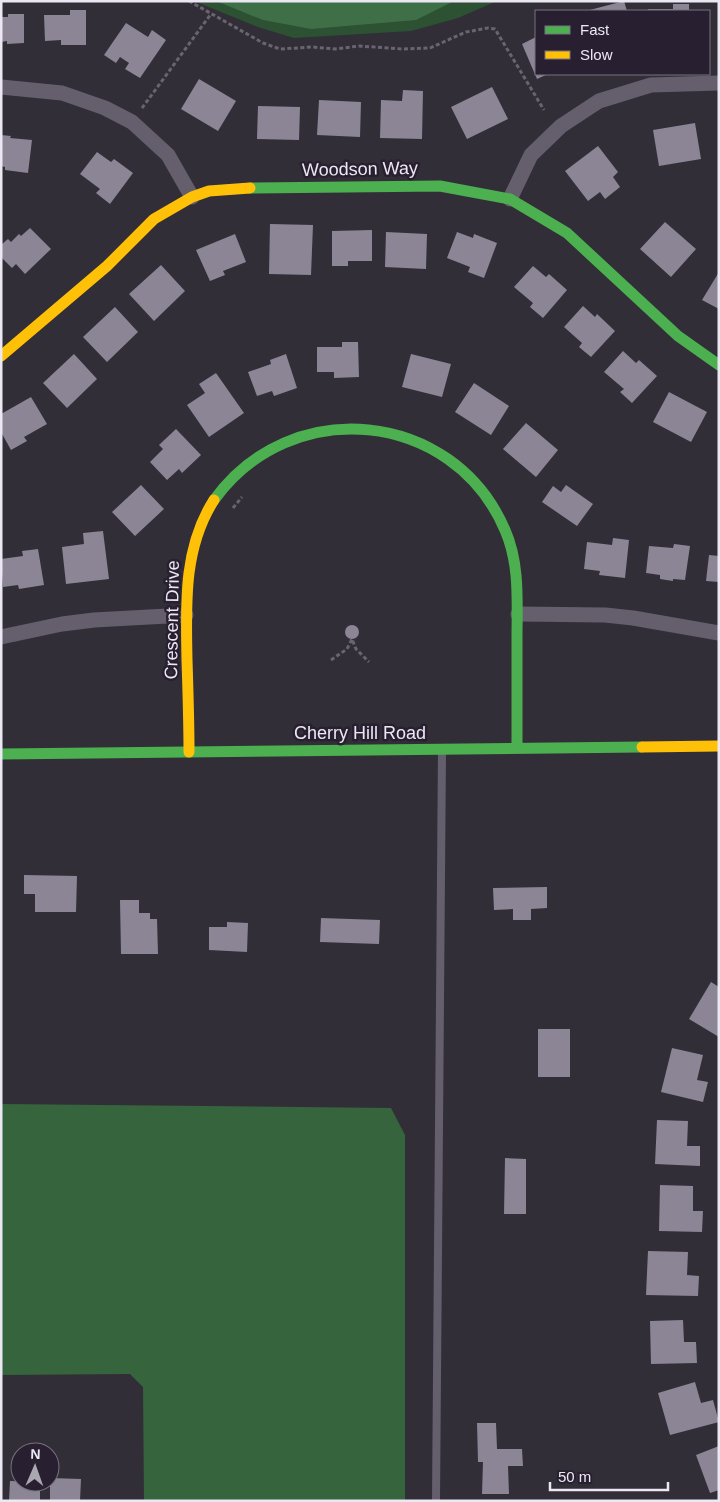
<svg xmlns="http://www.w3.org/2000/svg" width="720" height="1502" viewBox="0 0 720 1502" font-family="Helvetica,sans-serif">
<style>
.green{fill:#2d5133}
.forest{fill:#36643d}
.water{fill:#3f6f46}
.building{fill:#8c8596}
.lines{fill:none;stroke-linecap:round;stroke-linejoin:round}
.path{stroke:#69646e;stroke-width:3;stroke-dasharray:4 2.5;stroke-linecap:butt}
.lane{stroke:#655f6d;stroke-width:8}
.street{stroke:#655f6d;stroke-width:15}
.fast{stroke:#4caf50;stroke-width:11}
.slow{stroke:#ffc107;stroke-width:11}
.labels{text-anchor:middle;stroke-width:5;stroke-linejoin:round;paint-order:stroke}
.street-label{font-size:18px;fill:#ece8f3;stroke:#282031}
</style>
<rect width="100%" height="100%" fill="#322e37"/>
<path class="green" d="M194,1h303l-39,17 -47,13 -117,7 -36,-11z"/>
<path class="forest" d="M1,1104l390,4 14,27v366h-261l-1,-114 -13,-13 -129,1z"/>
<path class="water" d="M216,1h238l-38,19 -105,9 -48,-9z"/>
<path class="building" d="M624,1l3,10h-41z
M673,4h16v7h-41v-2h25z
M70,10h16v35h-25v-5l-16,1 -1,-26h26z
M8,14h16v29l-17,1v-3l-6,1v-25h7z
M126,23l22,14 4,-7 14,10 -26,38 -15,-9 4,-6 -9,-6 -4,6 -12,-8z
M536,37v37h12l-11,5 -15,-35z
M199,79l37,22 -18,30 -37,-22z
M492,87l16,32 -41,20 -16,-32z
M403,90l20,1 -1,48 -42,-1 1,-38 21,1z
M319,100l42,2 -1,35 -43,-2z
M258,106l42,1 -1,33 -42,-1z
M695,123l6,36 -42,7 -6,-36z
M1,135l10,1 -1,2 22,2 -4,33 -23,-3v-3l-4,-1z
M598,146l20,26 -5,5 7,10 -15,12 -5,-7 -12,9 -23,-30z
M97,152l14,10 3,-3 19,14 -23,31 -14,-11 4,-4 -20,-15z
M665,222l31,27 -25,28 -31,-28z
M270,224l43,1 -2,50 -42,-1z
M30,228l21,21 -26,25 -9,-10 -4,4 -11,-11v-12l7,-6 3,3 8,-8 2,2z
M372,230v31h-24v5h-16v-35z
M386,232l41,2 -1,35 -41,-2z
M457,232l16,6 1,-4 23,9 -13,35 -16,-6 2,-5 -23,-9z
M235,234l11,28 -23,9 2,4 -15,6 -14,-31z
M161,265l24,26 -31,30 -25,-27z
M533,266l13,11 3,-3 18,16 -24,28 -13,-11 3,-4 -19,-16z
M719,272v37l-17,-9z
M583,306l12,11 2,-3 18,17 -24,26 -12,-10 3,-4 -18,-16z
M115,307l23,25 -31,30 -24,-25z
M342,342h16l1,35 -25,1v-6h-17v-25h25z
M623,351l13,12 3,-3 18,16 -25,27 -12,-11 4,-3 -20,-17z
M74,354l23,25 -30,29 -24,-25z
M286,354l11,34 -23,8 -2,-5 -15,5 -9,-24 23,-8 -1,-4z
M411,354l40,10 -9,33 -40,-10z
M216,373l28,40 -35,24 -22,-32 18,-12 -6,-9z
M474,383l35,23 -18,29 -36,-23z
M669,392l38,20 -16,30 -38,-20z
M31,397l16,27 -23,13 3,4 -16,9 -10,-18v-18z
M526,423l32,27 -22,27 -33,-28z
M176,429l25,26 -19,18 -3,-4 -12,11 -17,-18 13,-13 -4,-4z
M141,485l23,24 -29,27 -23,-24z
M566,485l27,19 -16,22 -35,-24 11,-16 8,6z
M103,531l6,48 -43,5 -4,-37 22,-3 -1,-11z
M613,538l16,2 -4,38 -26,-3 1,-4 -16,-2 3,-27 25,3z
M674,544l16,2 -5,34 -12,-1v2l-13,-2v-4l-14,-2 3,-27 24,2z
M38,549l6,36 -25,4 -1,-4 -15,2 -2,-28 22,-3 -1,-5z
M709,555l10,1v26l-13,-1z
M345 632a7 7 0 1 1 14 0a7 7 0 1 1-14 0Z
M24,875l53,1 -1,36h-41v-18h-11z
M547,887v21l-16,1v11h-18v-11l-19,1 -1,-22z
M120,900h19v13h11v6h7l1,35h-37z
M321,918l59,2 -1,24 -59,-2z
M227,922l21,1 -1,29 -38,-2v-23h18z
M711,982l8,5v50l-30,-18z
M538,1029h32v48h-32z
M672,1048l31,7 -6,25 11,2 -5,20 -42,-10z
M657,1120l31,1 -1,25h13v20l-45,-2z
M505,1158l21,1v55h-22z
M660,1185l33,1v25h10l-1,21 -43,-1z
M648,1251l40,1 -1,23 12,1 -1,20 -52,-1z
M683,1320l1,22h12l1,21 -46,1 -1,-43z
M695,1382l6,21 12,-3 6,22 -49,13 -12,-42z
M477,1423h19l1,26h25l1,17h-15l1,28h-27l1,-32h-5z
M719,1446v44l-9,3 -14,-38z
M50,1478l31,1 -1,22h-30z
M10,1481l30,1v19h-31z"/>
<g class="lines">
<path class="path" d="M189,1l74,42 17,6 32,-2 23,2 24,-3 44,3 27,-1 36,-16 22,-4 7,1 49,81
M142,108l69,-94
M233,508l9,-11
M331,660l16,-11 5,-10 4,10 13,13"/>
<path class="lane" d="M436,1501l6,-751"/>
<path class="street" d="M1,87l61,6 43,15 27,14 36,33 24,42
M510,199l21,-44 30,-29 38,-25 52,-16 68,-2
M518,614l87,1 28,3 86,15
M1,637l61,-13 32,-4 92,-5"/>
<path class="fast" d="M250,188l190,-2 70,13 57,34 111,103 41,29
M214,500c76,-106 239,-91 291,30 15,34 12,72 12,108 0,37 0,73 0,110
M1,754l641,-7"/>
<path class="slow" d="M1,356l106,-90 47,-47 38,-22 17,-6 41,-3
M642,747l77,-1
M189,752c0,-31 -1,-61 -2,-92 -1,-55 -4,-112 27,-160"/>
</g>
<g class="labels">
<g class="street-label">
<text transform="translate(360 169) rotate(-1)" y="6">Woodson Way</text>
<text transform="translate(172 620) rotate(-89)" y="6">Crescent Drive</text>
<text x="360" y="739">Cherry Hill Road</text>
</g>
</g>
<rect width="720" height="1502" fill="none" stroke="#ece8f3" stroke-width="5"/>
<rect x="535" y="10" width="175" height="65" fill="#282031" stroke="#76707f"/>
<rect x="545" y="26" width="25" height="8" fill="#4caf50" stroke="#76707f"/>
<text x="580" y="35" font-size="15" fill="#ece8f3">Fast</text>
<rect x="545" y="51" width="25" height="8" fill="#ffc107" stroke="#76707f"/>
<text x="580" y="60" font-size="15" fill="#ece8f3">Slow</text>
<g transform="translate(35 1467) rotate(2)"><circle r="24" fill="#282031" stroke="#76707f"/>
<path d="M0-4L9 19L0 12L-9 19Z" fill="#aba7b1"/>
<text y="-8" font-size="14" font-weight="bold" text-anchor="middle" fill="#ece8f3">N</text>
</g>
<path d="M550 1482v8h118v-8" fill="none" stroke="#ece8f3" stroke-width="2.5"/>
<text x="558" y="1482" font-size="15" fill="#ece8f3" stroke="#282031" stroke-width="4" paint-order="stroke">50 m</text>
</svg>
